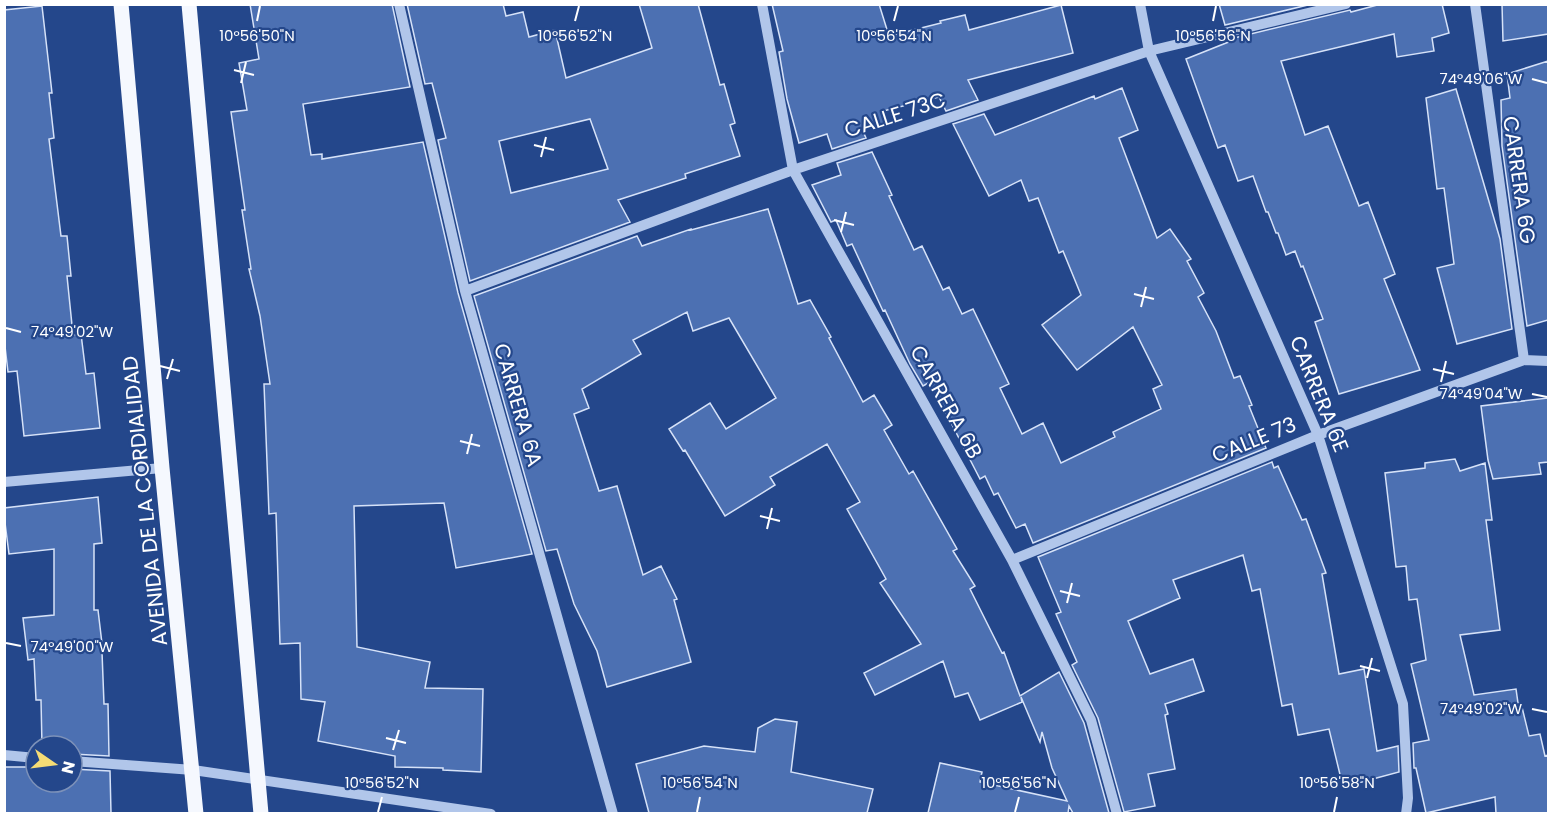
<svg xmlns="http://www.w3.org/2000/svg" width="1553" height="818" viewBox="0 0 1553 818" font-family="Poppins,sans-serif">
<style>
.building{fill:#4c70b2;stroke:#d6e2f8;stroke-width:1.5;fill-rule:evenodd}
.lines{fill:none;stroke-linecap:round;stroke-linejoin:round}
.minor{stroke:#b1c6ea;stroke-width:10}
.major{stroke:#f5f8fe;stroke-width:15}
.ticks{fill:none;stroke:#fff;stroke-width:2}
.labels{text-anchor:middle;stroke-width:4.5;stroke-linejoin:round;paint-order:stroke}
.street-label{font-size:21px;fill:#fff;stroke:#24478b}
.ticks-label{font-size:15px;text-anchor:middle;fill:#fff;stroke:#24478b;stroke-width:4.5;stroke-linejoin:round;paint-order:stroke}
</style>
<rect width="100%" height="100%" fill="#24478b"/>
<path class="building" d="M250,4h142l18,83 -107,17 8,51 11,-1v5l101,-17 35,151 74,261 -76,14 -12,-65 -90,3 3,141 73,15 -5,26 58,1 -2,83 -38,-2v-2l-48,-1v-11l-77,-15 7,-39 -24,-3 -1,-56 -20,1 -4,-131 -7,1 -5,-130h6l-10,-68 -11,-47h2l-9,-59h3l-14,-98 16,-2 -8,-47 20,-4z
M407,4h96l3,12 17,-4 6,25 26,-7 11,48 86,-30 -13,-44h59l22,81 4,-1 11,39 -5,2 10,31 -55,18 1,4 -68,22 12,22 -160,59 -32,-141 8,-2 -14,-55 -7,1zM590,119l18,50 -97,24 -12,-52z
M772,4h107l10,32 52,-13 -1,-2 25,-6 4,15 92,-25 12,48 -105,27 10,20 -32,11 -7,-14 -56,14 3,12 -24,6 4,9 -34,11 -5,-15 -28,9 -12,-44 -8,-47 4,-1z
M1219,4h93l-87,21z
M1381,4h61l7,29 -17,5 2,13 -37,6 -3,-23 -113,27 24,74 23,-9 31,80 9,-4 27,72 -11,5 36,91 -81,24 -24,-72 8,-3 -20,-53 -2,1 -6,-16 -9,4 -8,-22h-2l-8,-21h-2l-13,-36 -15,5 -13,-36 -7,3 -32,-89 45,-18 -1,-2 120,-29 1,2z
M1502,4h46v30l-45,7z
M42,6l10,87h-3l5,45 -5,1 12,97h6l4,40h-4l6,59 8,-1 5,40 8,-1 6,55 -76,8 -7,-65 -9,1 -4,-34v-328z
M1548,61v259l-21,6 -25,-180 -1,-46 9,-2 -3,-24z
M1122,88l16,42 -19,8 38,100 13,-9 21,30 -4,2 17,32 -6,4 18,34 18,47 6,-2 12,29 -3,1 17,42 -233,95 -8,-19 -9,4 -18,-35 -4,2 -9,-19 -5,3 -50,-97 -7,4 -13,-22 -25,-54 -2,1 -31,-67 -5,2 -11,-26 -5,2 -19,-37 29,-10 -4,-12 35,-11 20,43 -3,1 25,54 8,-4 21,44 6,-3 13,27 11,-5 36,75 -9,4 22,46 21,-11 18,40 54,-26 -2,-5 48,-23 -8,-20 9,-4 -29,-58 -56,43 -35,-45 39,-30 -18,-44 -4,2 -21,-55 -9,3 -8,-21 -32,16 -36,-72 31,-10 11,21 99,-39 1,3z
M1456,89l44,150 12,90 -55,15 -20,-76 17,-4 -10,-76 -7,1 -11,-91z
M768,209l30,95 12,-4 21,37 -2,1 34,64 11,-7 18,30 -8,5 25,44 4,-3 44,78 -4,2 22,35 -5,3 32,64 2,-1 16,44 39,-24 25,51 25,90h-36l-4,-7 -1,7h-140l12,-50 42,9 -2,10 87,19 -15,-33 -10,-36 -2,10 -19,-45 1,5 -42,18 -12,-27 -13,4 -12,-36 -68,34 -11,-22 57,-29 -41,-61 6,-4 -39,-70 13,-7 -33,-58 -57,33 5,8 -50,31 -40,-66 -2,1 -14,-22 41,-26 16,26 50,-31 -47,-80 -36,13 -6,-19 -54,28 8,14 -59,35 7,19 -15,6 25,77 18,-5 26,89 18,-9 16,33 -3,1 17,62 -84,25 -10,-36 -23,-47 -17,-55 -11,2 -72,-255 163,-60 5,10 49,-17v1z
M1548,398v64l-9,1 2,11 -48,5 -5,-19 -7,-54z
M1455,459l5,12 25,-8 7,57h-6l14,110 -40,5 14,60 42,-6 2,14h3l8,33 11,-2 5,22 3,-1v58h-52l-1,-16 -69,16 -10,-45h-2l-1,-25 16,-3 -18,-76 15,-4 -9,-61 -8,1 -3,-34 -10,1 -11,-94 40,-5v-5z
M1272,462l2,6 4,-2 24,54 4,-1 20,54 -4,1 17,100 25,-5 13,82 21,-5 1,26 -56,15 -14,-58 -31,6 -6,-31 -10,2 -22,-117 -8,2 -9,-36 -70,25 7,18 -52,23 22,53 43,-15 11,32 -39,13 3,10 -3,1 10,54 -27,5 7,32 -31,6 -26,-94 -26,-53 5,-3 -21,-48 5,-2 -23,-55z
M98,497l4,46 -8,1v66h4l5,42h-1l2,52h4l1,52 -37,-2v-8h-30l-1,-46h-5l-2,-41 -6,1 -5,-42 31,-3v-66l-45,5 -5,-39v-7z
M775,719l22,3 -6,50 82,17 -6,24h-218l-13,-49 68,-18 51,6 3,-24z
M4,767h32v15h36v-13l38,2 1,42h-107z"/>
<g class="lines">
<path class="minor" d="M399,4l66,287 148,523
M762,4l31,166 219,390 79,160 26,94
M1140,4l9,47 169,384 85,269 5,94 -2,16
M1475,4l49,356
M465,291l328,-121 356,-119 197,-47
M4,482l158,-14
M1012,560l306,-125 206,-75 24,1
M4,755l32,3
M72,761l121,9 298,44"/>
<path class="major" d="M121,4l41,464 34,346
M189,4l72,810"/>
</g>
<path class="ticks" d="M257,21l3,-15M575,21l4,-15M894,21l4,-15M1213,21l3,-15M234,70l20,5M1532,79l15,4M241,83l5,-21M534,145l20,5M541,157l5,-20M834,220l20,5M841,232l5,-20M1134,294l20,5M1141,307l5,-20M6,328l15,4M160,366l20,5M1433,369l21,5M167,379l6,-20M1441,382l5,-21M1532,394l15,3M460,441l20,5M467,454l5,-20M760,516l20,5M767,529l5,-21M1060,591l20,5M1067,603l5,-20M6,643l15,3M1360,666l20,5M1367,678l5,-20M1532,709l15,3M386,738l20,5M393,750l6,-20M378,812l4,-15M697,812l3,-15M1015,812l4,-15M1334,812l3,-15"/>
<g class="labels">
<g class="street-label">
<text transform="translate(895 115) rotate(-18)" y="7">CALLE 73C</text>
<text transform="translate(1519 180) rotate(82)" y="7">CARRERA 6G</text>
<text transform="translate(1319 394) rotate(68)" y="7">CARRERA 6E</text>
<text transform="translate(946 402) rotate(61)" y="7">CARRERA 6B</text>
<text transform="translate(518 405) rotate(74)" y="7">CARRERA 6A</text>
<text transform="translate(1254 440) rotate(-22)" y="7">CALLE 73</text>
<text transform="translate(145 501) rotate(-96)" y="7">AVENIDA DE LA CORDIALIDAD</text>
</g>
</g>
<g class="ticks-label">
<text x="257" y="41">10°56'50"N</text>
<text x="575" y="41">10°56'52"N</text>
<text x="894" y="41">10°56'54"N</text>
<text x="1213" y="41">10°56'56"N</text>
<text x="1481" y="84">74°49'06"W</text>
<text x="72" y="337">74°49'02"W</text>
<text x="1481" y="399">74°49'04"W</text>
<text x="72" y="652">74°49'00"W</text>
<text x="1481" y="714">74°49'02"W</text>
<text x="382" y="788">10°56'52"N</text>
<text x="700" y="788">10°56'54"N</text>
<text x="1019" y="788">10°56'56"N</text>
<text x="1337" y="788">10°56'58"N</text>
</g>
<rect width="1553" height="818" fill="none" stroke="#ffffff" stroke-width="12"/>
<g transform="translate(54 764) rotate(104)"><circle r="28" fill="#24478b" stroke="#7c91b9" stroke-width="1.5"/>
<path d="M0-4.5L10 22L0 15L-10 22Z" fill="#f5dc75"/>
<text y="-9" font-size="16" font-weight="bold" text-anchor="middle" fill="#ffffff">N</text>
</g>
</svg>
